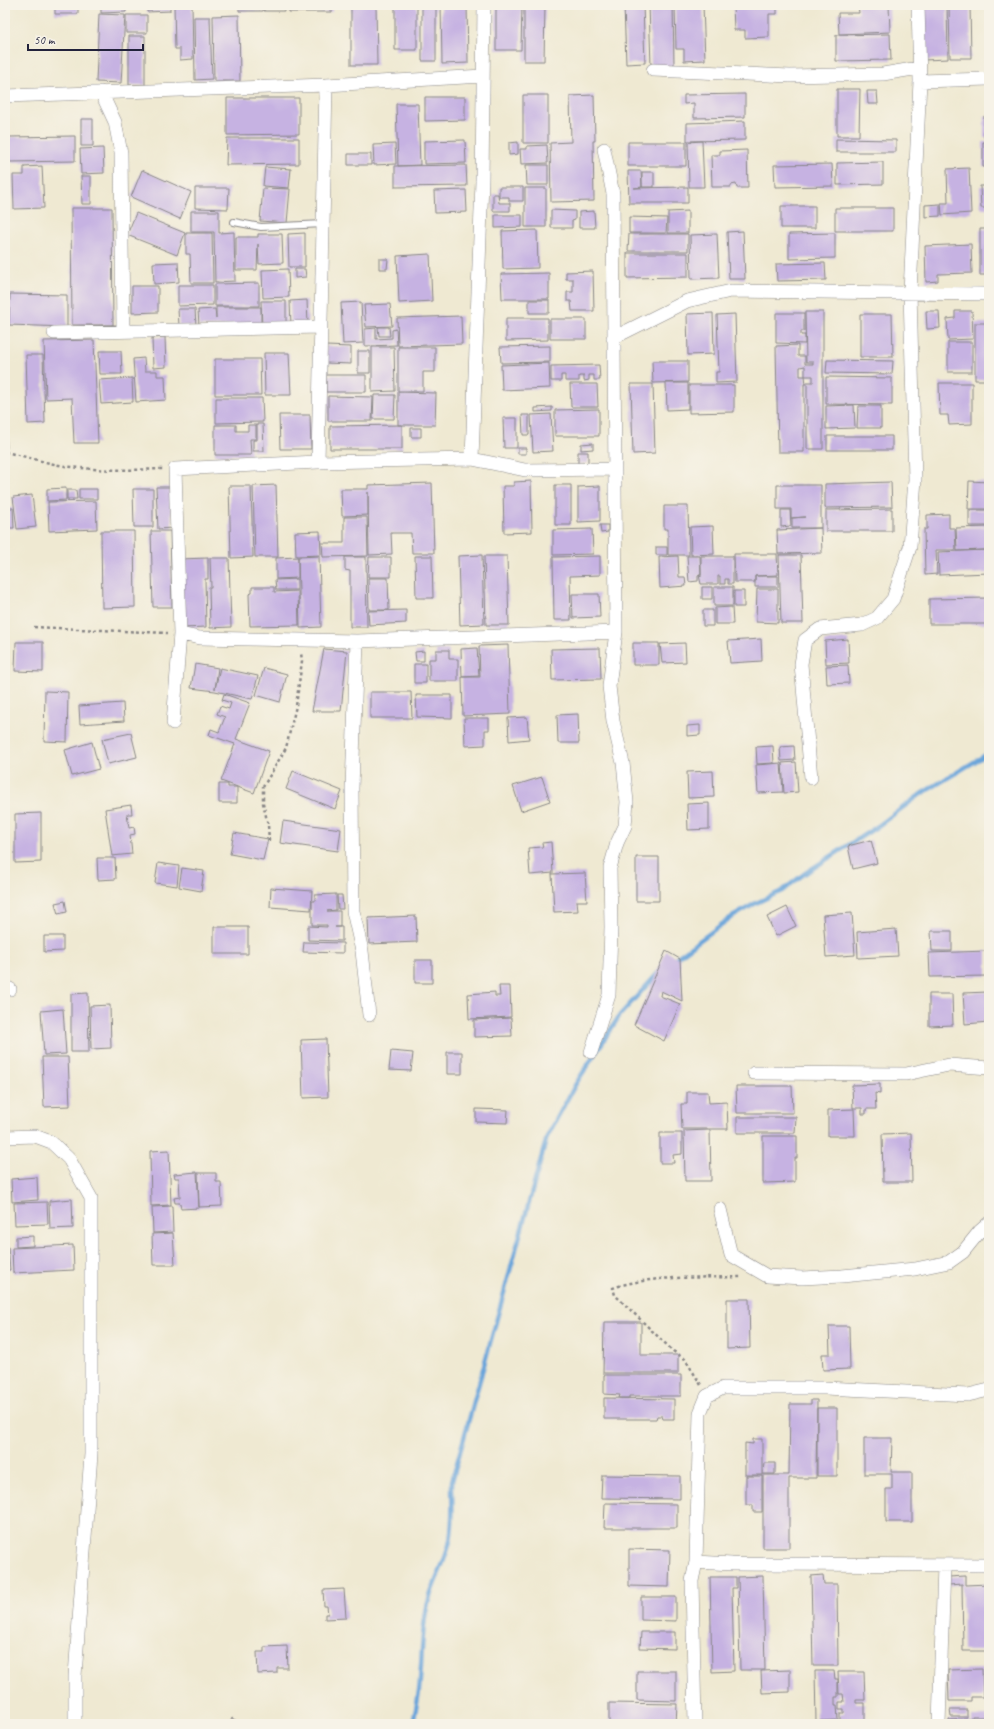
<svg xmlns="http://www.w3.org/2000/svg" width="994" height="1729" viewBox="0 0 994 1729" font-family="Caveat,sans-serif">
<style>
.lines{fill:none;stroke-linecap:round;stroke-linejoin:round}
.stream{stroke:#6aa5da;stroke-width:4.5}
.building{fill:#c6b2e2}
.service-casing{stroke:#888686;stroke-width:8}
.minor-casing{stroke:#888686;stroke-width:14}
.path{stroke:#888686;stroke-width:2.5;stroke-dasharray:3 3;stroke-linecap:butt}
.service{stroke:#fff;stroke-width:6}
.minor{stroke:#fff;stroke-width:13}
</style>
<rect width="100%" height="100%" fill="#f7f3e8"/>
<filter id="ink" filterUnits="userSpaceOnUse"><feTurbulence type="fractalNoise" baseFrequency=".025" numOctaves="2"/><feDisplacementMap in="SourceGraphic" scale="8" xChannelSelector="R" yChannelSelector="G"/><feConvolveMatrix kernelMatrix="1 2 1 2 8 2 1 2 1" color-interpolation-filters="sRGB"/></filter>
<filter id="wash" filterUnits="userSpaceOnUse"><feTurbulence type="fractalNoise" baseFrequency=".012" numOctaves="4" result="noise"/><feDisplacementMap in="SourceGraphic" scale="16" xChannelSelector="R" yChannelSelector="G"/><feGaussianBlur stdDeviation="0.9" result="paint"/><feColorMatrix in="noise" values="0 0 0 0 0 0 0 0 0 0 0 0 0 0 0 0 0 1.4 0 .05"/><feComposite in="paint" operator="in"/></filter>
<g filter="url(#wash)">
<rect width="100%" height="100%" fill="#efe9d2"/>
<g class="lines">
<path class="stream" d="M673,960l56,-41 27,-16 26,-12 22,-17 74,-48 43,-32 68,-41
M412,1724c12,-37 7,-75 14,-112 4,-24 17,-44 23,-67 5,-20 3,-43 3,-64l95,-344 28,-52 45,-70 40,-44"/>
</g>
<g id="blocks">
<path class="building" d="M55,5h23v9h-23z
M101,5h25v7l-25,1z
M147,5h23v6l-23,1z
M174,5h18l1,54 -13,1v-11h-5z
M239,5h24v6h-24z
M264,5h20v6h-20z
M289,5h43v7h-43z
M351,5h25l1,60h-26z
M395,5h22v45h-22z
M422,5h14v56h-14z
M441,5h26l1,58 -26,1z
M496,5h26l-1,45h-25z
M524,5h21l-1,56h-20z
M624,5h19l2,58 -19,1z
M649,5h24l1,61h-23z
M675,5h28l2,55 -21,1v-12h-8z
M733,5h44v9h-8v23l-24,1v-8h-11z
M858,5h31l1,27 -51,2 -1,-21h21z
M923,5h24l1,54 -24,1z
M949,5h21l1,53h-21z
M99,14l26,1 -4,68 -25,-1z
M126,15h21v18h-21z
M239,15l1,66h-26l-1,-65z
M194,17h16l2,62 -17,1z
M890,34l1,26 -55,1v-26z
M129,36h16v49h-16z
M837,89h23l-1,47h-22z
M867,91h10l1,13h-10z
M745,94v23l-51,1v-15l-10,1v-9z
M523,95h25v48h-25z
M594,95l1,46h-2l1,60 -43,1 -1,-59 21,-1 -1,-46z
M425,97h40v23l-40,1z
M227,98h72v36l-72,1z
M396,104h22l2,61 -22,1z
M984,116h5v22h-5z
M81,119h12v27h-12z
M745,121v19l-58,1v-18z
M75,136v25l-66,1v-25z
M227,138h72v26l-73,1z
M836,139l60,1v12h-60z
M465,140l1,23 -42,1v-23z
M702,141l2,46h-15l-1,-45z
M518,142v12l-9,1v-12z
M628,142h58v24h-58z
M983,142h6v25h-6z
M395,144l1,20 -22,1 -1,-20z
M547,145l1,18 -27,1 -1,-15h7v-3z
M103,148l1,25 -23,1 -1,-25z
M747,150l1,38h-11l-1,-4 -5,1v2h-19l-1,-32h9v-4z
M348,154h23v11h-23z
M883,162v22l-46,1v-22z
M832,164l1,22 -58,1 -1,-22z
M466,165l1,21 -72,1v-21z
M526,165h22v20h-21z
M42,166l2,42 -30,1 -1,-34h11v-8z
M265,167l26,2 -2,19 -26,-2z
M969,168l2,45 -29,2 -1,-12h7l-1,-34z
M142,170l49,22 -11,27 -49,-22z
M628,171h13l1,16 -8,1 54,-1v16h-59z
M642,172h12v15h-12z
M81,176h10v28h-9z
M980,186h9v22h-8z
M499,187h24v14h-14v-4h-10z
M195,188h34l-1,21 -33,-1z
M263,188l27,1 -3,34 -27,-2z
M525,188h21v39h-21z
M466,190l1,22 -32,1 -1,-22z
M493,194h5l1,9h11v8h-17z
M940,204v12l-15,1v-12z
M781,206h34v22h-34z
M71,208h41l1,117h-41z
M835,208h58v23h-58z
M551,210l24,1v9l-3,1v7h-21z
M191,211h28v22l15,-1 1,49 -20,1 -1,-50h-23z
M594,211l1,17h-16v-16z
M688,211v22h-20v-21z
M136,213l49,20 -8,22 -50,-20z
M495,215h27v12l-27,1z
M629,217l38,1 -1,15h-37z
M980,229h9v46h-9z
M537,230l1,38 -35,1 -1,-38z
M743,231l2,48h-16l-2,-47z
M186,233h26l1,50h-22l-1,-29h-4z
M305,233v34h-16l-1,-33z
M835,233v25l-46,1v-25z
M258,234h24l1,29 -24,1 -1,-20 -1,26h-21v-33h22z
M629,234h59v17h-60z
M717,234l2,44 -28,1 -1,-44z
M971,244l1,29 -34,1v7l-12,1 -1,-36z
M627,253h61v24l-61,1z
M430,254l2,47 -33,2 -2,-47z
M379,259h9l-1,10h-8z
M178,262l1,20 -25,2 -1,-21z
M825,263l1,17 -49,1 -1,-17z
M288,269l1,28 -26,1 -1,-28z
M295,269h10l1,8 -11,1z
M593,271l1,40h-22l-1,-10h-4v-9h6v-13h-7v-7z
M549,273v26h-47l-1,-25z
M259,283v23h-44v-22z
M178,285h35v20l-35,1z
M132,286h26v26l-26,1z
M10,294l57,1v32l-58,-2z
M307,300l1,25 -17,1 -1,-25z
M529,300h20v13h-20z
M261,301h25v25l-24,1z
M361,302l2,41 -20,1 -2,-41z
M390,304l2,22 -26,1 -2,-22z
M216,307h45v19h-62l-1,-16 17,-1 1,9z
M178,309h17l1,17h-17z
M926,311h13l1,17 -13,1z
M955,311h17l1,28 -25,1 -1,-21 8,-1z
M805,312h18v137h-16v-67h6v-6h-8v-10l-5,1v9h5l1,8h-2v68h-26l-2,-106 22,-1v11h7v8h8v-2h-7z
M713,313l1,41 -26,1 -1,-41z
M776,313h28v18h-3v4h4v9l-29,-1z
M735,314l2,68 -21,1v-11h3l-2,-57z
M860,314h32l1,43h-33z
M461,316l1,28 -64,2 -1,-28z
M506,318h42v22l-42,1z
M550,319h36v20h-36z
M975,323h14v57h-14z
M378,327h11l1,9h-11z
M376,328v11l16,-1v-8l4,-1 1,16 -32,1v-17z
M165,337l1,30 -13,1 -1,-30z
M94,340l4,103h-24l-2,-45 -26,1 -2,-58z
M948,342h24v30h-24z
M326,346l25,1v17l-25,-1z
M550,346v16l-49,1 -1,-16z
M372,347h22l1,44 -23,1z
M398,347h37v25h-12v19h-25z
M99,351h22l1,23h-22z
M358,351h12v22h-12z
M264,353h25l2,42h-26z
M26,355h17l2,68 -17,1z
M144,358l1,13h12v5h8l1,24 -30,2 -3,-43z
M215,359h45l1,36h-46z
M827,360l66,1 -1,13 -66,-1z
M652,361h36v21l-35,1z
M549,363l1,25 -48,2 -1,-25z
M599,365l1,15h-6v-5h-5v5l-5,1v-5h-5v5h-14v-6h-4v6h-10v-15z
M326,375h40v17h-40z
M826,377l66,1v27l-66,-1z
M132,378l1,24 -32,2 -2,-24z
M666,383h22v26l-21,1z
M939,383h33v41l-23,1 -1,-10h-8z
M570,384h27l1,23h-27z
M631,384h22l2,69 -22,1z
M689,385h45v27l-45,1z
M398,392l38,1 -1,32h-37z
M374,395h21l-1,24h-21z
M328,396l45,1 -1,24h-44z
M216,398h46l1,24 -47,1z
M854,405l1,23 -29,1v-23z
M858,406h23v22h-24z
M552,407v4l-17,1v-4z
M599,409v27h-44v-26z
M551,414l2,37 -20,1 -2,-37z
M279,415h31l1,34h-31z
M522,415h7v20h-6z
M503,418h14v30h-13z
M257,424h6l1,27h-11v-11h4z
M215,425h21v6h12v-6h8v14h-6l1,16h-36z
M402,425v24h-72v-23z
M411,428h10v9h-10z
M5,429h1l1,19h-2z
M827,436h65v14h-65z
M593,443v6l-12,1v-6z
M518,448h8v6h-8z
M578,452h10v11l-10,1z
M531,481l1,51 -28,1 -1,-47h11v-4z
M969,481l20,1v27h-21z
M891,482l1,25 -67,1v-24z
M432,483l2,70h-22l-1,-20h-20l1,21 -23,1 -1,-63v23l-26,1 -1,-27h27v-4z
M276,485l2,72h-23l-2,-71z
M555,485h16v40h-16z
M777,485h44v43h-29v-10l13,-1 -14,1v-9h-14z
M229,486h22l2,71 -22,1z
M600,486v35l-22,1v-35z
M156,487h14l2,41 -14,1z
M66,488v12l-19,1v-12z
M79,489h18v10h-18z
M133,489h20v38h-19z
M67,490h9l1,9h-10z
M32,495l4,32 -19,2 -4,-32z
M96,501l1,28 -48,2 -1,-29z
M664,506h24l1,49h-21v-26h-4z
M5,508h8l1,20h-9z
M892,509v22h-66v-21z
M781,510h9l1,16 -10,1z
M969,510h20v16h-20z
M949,514v14h6l1,22h-20l1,24 -12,1 -1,-46h3v-14z
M344,517h23l1,39 -45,1 -1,-14h22z
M600,525h8v7l-7,1z
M713,526l1,28 -23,1 -1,-28z
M989,527v46l-50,2 -1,-23 47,-2 -28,1 -1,-23z
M821,528l1,25 -44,1 -1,-24z
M592,529l1,25 -40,1v-25z
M101,531h33l1,76 -33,1z
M151,531h19l2,76h-19z
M320,531l1,24 -25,1 -1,-24z
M656,547h11v8h-11z
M734,554h43l1,21 -23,1v6h-20z
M482,555l2,69 -24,1 -2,-69z
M779,555h22l2,68h-22z
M319,556l2,71 -21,1 -2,-71z
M415,556h17l1,42h-17z
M484,556h23l2,69h-23z
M600,556v19l-30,1 1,44h-17l-1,-63z
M678,556l1,21h6l1,9 -26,2 -1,-31z
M687,556h13l1,19h-3v6l-9,1z
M701,556h32v28h-5v-5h-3v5h-5v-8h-2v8h-17l-2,-9 2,2z
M298,557v21l-22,1v-21z
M345,557h21l1,70h-17v-56l-5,-1z
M369,557h22v20h-23z
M208,558v21h-3l1,48 -24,1 -2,-69z
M210,558h19l2,69 -21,1 -1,-41h2z
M755,576h23v11h-23z
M368,578h20l1,32h-20z
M297,579v11h-21l-1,-10z
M252,587h22v5l24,-1 1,34 -49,1 -1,-32 3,-1z
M702,587h10v12h-10z
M714,587h19v19h-19z
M757,589h21v34l-22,-1z
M734,591h10v16h-10z
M572,594h27l1,23 -27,1z
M989,598v26h-60v-25z
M732,607l1,17h-18v-16z
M406,610v13l-37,2 -1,-14z
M703,610h10v16h-10z
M761,639l1,22 -32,2 -2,-22z
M848,639l1,24 -23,1 -1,-23z
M16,642h27v30l-28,-1z
M633,643h26v22h-26z
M685,643l1,19 -24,1 -2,-19z
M508,645l2,69 -47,2 -1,-39h18l-1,-31z
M477,648l2,28 -17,1 -1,-28z
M600,648l1,31 -49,1 -1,-31z
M324,649l23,2 -6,60h-29z
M436,650h13v9h9v22h-29v-22h7z
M424,651v10h-8l-1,-9z
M195,664l23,4 -3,21 5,-21 38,8 -6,23 -37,-8 -24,-3z
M414,664h12v19h-12z
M848,665l1,18 -22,1 -1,-18z
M264,668l23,6 -7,28 -24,-7z
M45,691l23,1 -1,50 -23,-1z
M370,692h41l1,26h-42z
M224,694l26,9 -14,36 33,12 -15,42 -33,-12 14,-37 -26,-9 2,-6 8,3 6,-15 -8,-3 3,-8 9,3 2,-6 -9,-3z
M416,695h36v23l-35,-1z
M123,703l1,18 -44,3 -1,-18z
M578,714l1,29h-21l-1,-28z
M527,717l2,22 -20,2 -1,-23z
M464,718h25v12h-4v15l-20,1z
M700,725v10l-13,1v-10z
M131,733l6,24 -29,7 -6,-25z
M92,742l7,27 -27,7 -7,-26z
M773,746l1,17 -17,1 -1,-17z
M794,746l1,14 -14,1 -1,-14z
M796,762l2,30 -14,1 -2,-30z
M781,763l2,29 -25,1 -2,-28z
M293,771l49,20 -7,18 -49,-20z
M713,771l1,26 -26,1 -1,-26z
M542,777l8,24 -29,10 -8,-25z
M219,784h9v3h9v16h-18z
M709,803v26l-21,1 -1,-26z
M131,805l1,9h-5l2,14 5,-1 1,7 -5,1 2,19 -20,2 -7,-47z
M41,813v49l-26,1v-49z
M283,821l58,8 -3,22 -58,-8z
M234,833l34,6 -5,21 -33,-6z
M5,836h1l1,18h-2z
M871,840l6,23 -24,6 -5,-23z
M551,842l2,31 -23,2 -2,-27 15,-1 -1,-4z
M636,857h23v44h-23z
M97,858h18l1,21 -18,1z
M158,863l21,3 -2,20 -22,-3z
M182,868l22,3 -3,20 -22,-4z
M585,873l2,28h-10l1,10 -24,1 -2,-38z
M271,888l41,3 -1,19 -41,-3z
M336,894v16l-9,1h13v16h-5h7v14l-34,-1v-14l19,1v-2h-15v-24h3v-6z
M337,895h5l1,14h-5z
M65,901l2,11 -9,2 -3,-11z
M787,907l9,19 -20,10 -9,-19z
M852,913l3,42 -29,2 -3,-42z
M416,916l1,26 -48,2 -1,-26z
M214,927h34v27h-34z
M896,929l2,27 -40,2 -1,-26z
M931,931h21v20h-20z
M44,936h19v15l-19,1z
M304,942l39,1v10l-40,-1z
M666,951l14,8 2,42 -21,-10 -1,5 20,8 -16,37 -30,-16z
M987,951v25l-57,1 -1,-24z
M415,960h17v23h-17z
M499,986h11l1,31 -42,2 -1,-25 27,-2v4h5z
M988,992l1,30 -24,2 -2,-31z
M88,993l1,59h-18v-58z
M929,994h23l1,31 -24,1z
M110,1005l1,43 -20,1 -1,-43z
M63,1009l3,45 -22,1 -3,-44z
M511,1018l1,18 -38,1v-17z
M326,1039l2,58 -25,1 -2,-58z
M391,1051l22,2 -2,18 -22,-1z
M447,1052h15v22h-15z
M42,1057h26l2,49 -26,1z
M880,1084v10l-5,-1 1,16h-10v5h-4v-6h-9l-1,-23z
M736,1086h56l1,27h-56z
M687,1092h21l1,11 18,-1 1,27h-46l-1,-25h6z
M476,1109l32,1 -1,13 -31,-1z
M854,1109l1,27h-27v-26z
M737,1117h59l-1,16h-58z
M710,1130l1,51h-26l-1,-50z
M660,1133h22v21l-9,1 1,8h-14z
M911,1133l1,49h-29l-1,-48z
M763,1136h34v22h-2v24l-32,1z
M169,1150l2,55 -20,1 -1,-55z
M197,1172l2,36 -18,1 -1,-6h-5l-1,-5 6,-1 -1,-19h-4l-1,-4z
M198,1173h18v9h5l1,24 -23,1z
M37,1177l1,23 -26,2 -1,-23z
M72,1199l1,29 -23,1 -1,-28z
M47,1202l1,22 -33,1 -1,-22z
M172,1206l1,26 -20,1 -1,-26z
M173,1233l2,32h-22l-1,-31z
M33,1236v10l-17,1v-10z
M73,1245l1,25 -61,3 -1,-25z
M5,1247h3l2,23h-5z
M727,1299h22l1,49 -23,1z
M604,1322h37v33h37v18h-75z
M829,1326h20l1,43 -27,1 -1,-16h8z
M604,1375h77v21h-52v2h-10l1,-3 -16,-1z
M604,1398l70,1v20h-11l-1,-3h-5l-1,3h-52z
M811,1400h6l-1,78h-27v70h-26v-73h26l1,-71h21z
M817,1408h20v68h-20z
M864,1438h28l-1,34h21v50h-26v-33h6v-15h-28z
M753,1439h9v36h-17v-32l8,1z
M764,1463h11v11h-12z
M602,1475l78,1v23l-79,-1z
M746,1476h16v36h-9v-7h-7z
M605,1503l72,1v24h-73z
M629,1549l41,1 -1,37 -40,-1z
M823,1575l1,9h13l1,82h-25l-2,-90z
M763,1576l2,94h-25l-2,-93z
M965,1576v9l24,-1v67h-26l-1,-67 -13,1v-8z
M710,1577h26v11h-4l2,83 -22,1z
M344,1589l2,29 -21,1v-5h3l-1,-8h-3l-1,-16z
M641,1597h35v24l-35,-1z
M641,1632h34v17l-35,-1z
M287,1646l1,22h-11v5l-19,1 -1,-22h7v-5z
M982,1669l1,28h-12v4h-22l-1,-31z
M790,1670v22l-28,1 -1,-22z
M637,1671h39v30l-39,-1z
M815,1671h19l1,8h3v18h-3v8h2l1,15 -22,1z
M838,1672h26l1,28h-9v3h9v21h-25v-11h4v-4h-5v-7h5l-1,-8h-4z
M609,1703l68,1 -1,20h-67z
M950,1710h17v7h-16z
M972,1717h17v7h-17z
M232,1718l8,5 -1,1h-10z
M970,1719v5h-21v-4z"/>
</g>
</g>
<g filter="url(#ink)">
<use href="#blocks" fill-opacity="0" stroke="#888686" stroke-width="1"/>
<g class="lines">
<g class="service-casing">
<path id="service" d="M234,222l27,5 63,-3"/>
</g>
<g class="minor-casing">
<path id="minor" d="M653,70l137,6 93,-2 36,-6
M920,81l69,-2
M101,92l14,30 6,31 2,178
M5,96l321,-11 157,-9
M54,333l267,-6
M613,338l74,-37 44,-10 258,3
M472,459l53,11 89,-1
M318,462l8,-377
M180,634l20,4 157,3 259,-9
M357,641l-5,147 1,123 9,40 7,64
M173,723l7,-89 -5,-165 143,-7 154,-3 10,-278 2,-176
M811,778l-10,-114 4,-24 15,-11 42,-4 15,-7 16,-19 17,-52 5,-68 -5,-187 10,-211 -2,-76
M5,987l5,2
M591,1052l18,-57 2,-68 -1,-59 7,-25 8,-17 2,-24 -4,-39 -10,-42 -4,-35 7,-54 -3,-438 -9,-45
M754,1073l152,1 43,-9 40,3
M5,1137l30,-1 16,6 18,17 22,39v256l-16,222v48
M720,1209l11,46 36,21 35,2 40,-2 73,-7 34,-7 14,-10 17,-21 9,-8
M696,1562l4,-149 7,-17 16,-8h102l143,7 21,-5
M695,1724l-3,-143 4,-19 36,2 257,1
M939,1724l5,-159"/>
</g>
<path class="path" d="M5,452c20,4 40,11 60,14 32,5 65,4 98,3
M34,627l133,6
M269,841l-1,-16 -5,-22v-16l23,-39 10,-42 6,-45 -1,-8
M701,1385l-16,-26 -12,-8 -58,-56 -2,-7c36,-13 89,-10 128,-11"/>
<use href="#service" class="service"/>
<use href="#minor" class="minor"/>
</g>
</g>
<rect width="994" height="1729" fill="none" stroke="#f7f3e8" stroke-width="20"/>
<path d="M28 44v6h115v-6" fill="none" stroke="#22223b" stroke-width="2"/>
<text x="34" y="44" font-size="12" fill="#22223b" stroke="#f7f3e8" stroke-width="3" paint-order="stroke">50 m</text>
</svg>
